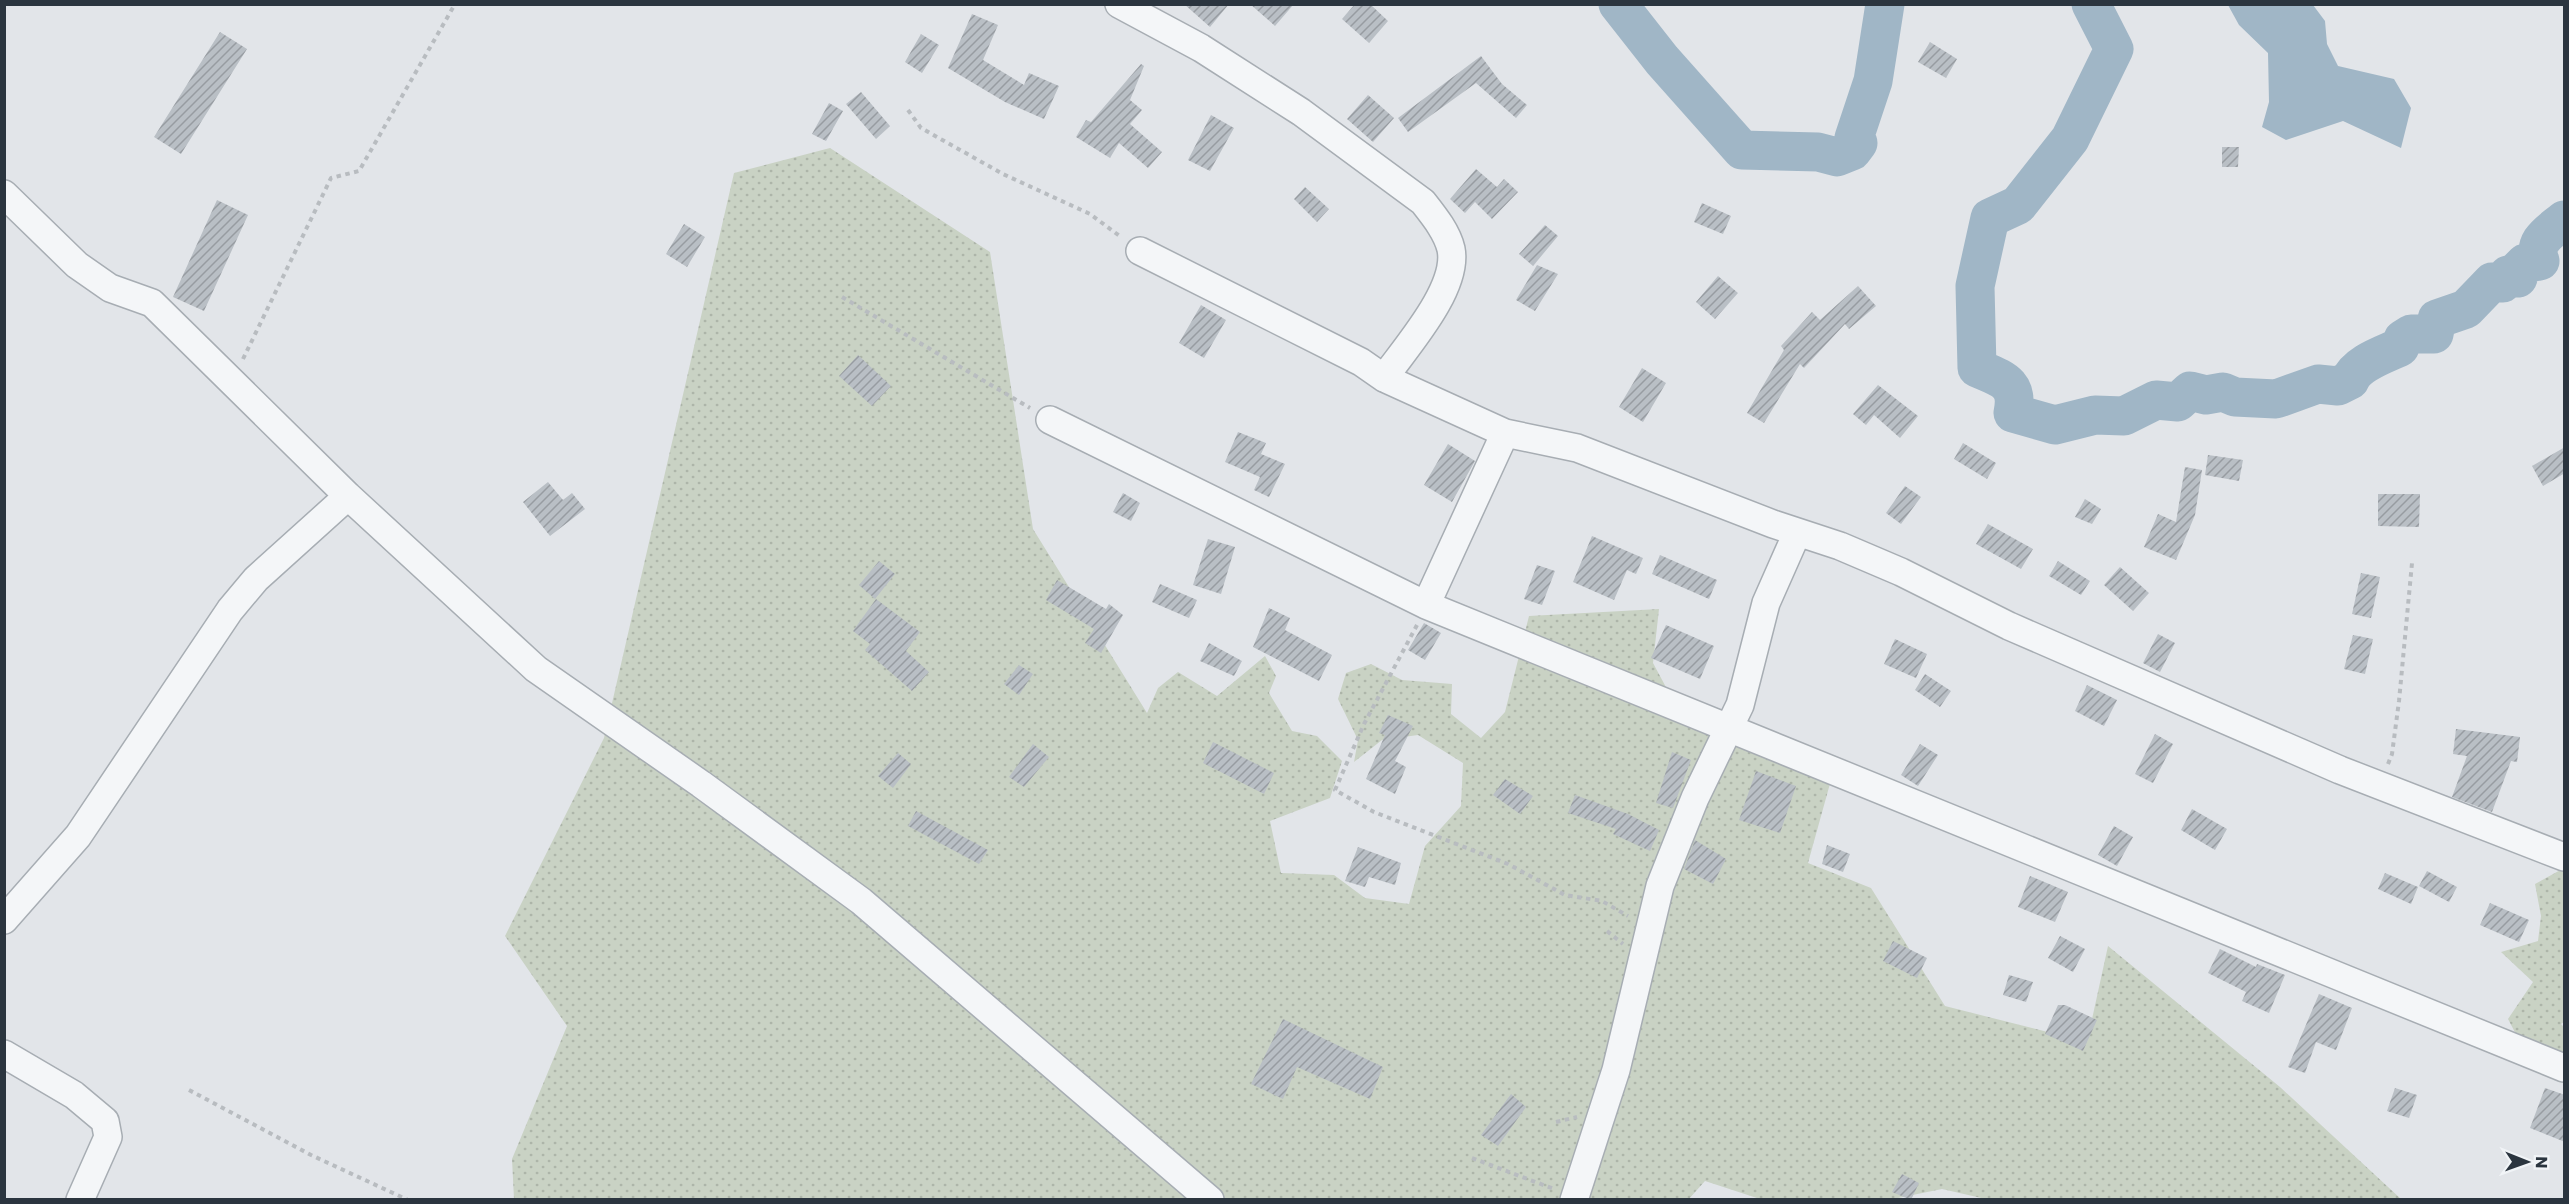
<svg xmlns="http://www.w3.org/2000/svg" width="2569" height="1204" viewBox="0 0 2569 1204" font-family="Poppins,sans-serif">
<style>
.grass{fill:url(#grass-dots)}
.water{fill:#a0b6c6}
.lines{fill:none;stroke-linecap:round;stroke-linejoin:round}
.river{stroke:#a0b6c6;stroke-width:39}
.building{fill:url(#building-hatch)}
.minor-casing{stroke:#a7adb3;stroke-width:30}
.path{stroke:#b8bcc0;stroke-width:4;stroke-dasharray:4.5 4.5;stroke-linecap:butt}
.minor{stroke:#f4f6f8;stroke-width:27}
</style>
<defs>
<pattern id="grass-dots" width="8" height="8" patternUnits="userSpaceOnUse" patternTransform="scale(1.5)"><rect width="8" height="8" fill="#c9d2c4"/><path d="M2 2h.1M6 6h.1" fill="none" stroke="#adb5a9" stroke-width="1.8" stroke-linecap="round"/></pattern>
<pattern id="building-hatch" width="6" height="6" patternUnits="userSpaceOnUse" patternTransform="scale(1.5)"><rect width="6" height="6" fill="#b9bfc5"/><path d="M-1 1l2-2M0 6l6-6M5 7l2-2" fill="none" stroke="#979ca1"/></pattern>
</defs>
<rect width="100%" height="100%" fill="#e2e5e9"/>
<path class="grass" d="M830,148l160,104 43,277 114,184 11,-25 20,-16 39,24 48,-40 11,20 -7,17 23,38 25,5 25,25 -12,37 -60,23 11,52 53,2 31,23 44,6 16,-58 36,-40 2,-43 -45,-28 -36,5 -28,22 4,-22 -20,-41 8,-26 25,-9 31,16 50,4 -1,30 30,24 24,-26 24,-96 130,-7 -6,54 29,54 149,63 -23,83 63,25 74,118 142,36 21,-96 172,141 121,112 -411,1 -48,-11 -49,10 -130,1 -58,-19 -17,19 -1174,-1 -2,-40 55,-133 -62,-90 99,-198 130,-565z
M2564,868v154l-3,2 3,3v30l-45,-17 -11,-21 25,-37 -32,-30 37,-11 3,-25 -6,-32z"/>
<path class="water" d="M2228,5h85l12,16 2,23 11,22 56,13 17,29 -10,40 -58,-27 -57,19 -24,-13 7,-25 -1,-49 -29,-28z"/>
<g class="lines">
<path class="river" d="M1618,4l44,56 80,90 76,2 19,5 15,-6 6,-8 -4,-5 19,-57 12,-77
M2091,4l23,45 -44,90 -52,66 -28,13 -15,68 2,82c25,11 42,14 36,45l42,12 40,-10 29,1 32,-16 22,2 12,-11 16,4 17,-3 12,5 41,2 42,-15 20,2 12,-6c7,-17 33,-25 50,-33l3,-8 8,-5h23l3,-15 29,-10 26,-27 11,1 5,-8 10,3 1,-9 6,-6 15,-2c-8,-20 10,-29 24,-41"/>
</g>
<path class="building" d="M1184,4h45l-19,23z
M1250,4h44l-19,22z
M1355,4h15l18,17 -19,22 -27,-24z
M972,14l26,11 -15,35 41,25 5,-12 30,13 -15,33 -39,-17 -57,-34z
M220,32l27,17 -66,105 -27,-17z
M921,34l18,11 -17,28 -17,-11z
M1930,42l27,17 -11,19 -28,-16z
M1481,56l21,28 25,21 -11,13 -40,-35 -68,49 -10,-14z
M1141,64l3,2 -14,34 12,10 -12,14 32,28 -14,16 -29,-25 -9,15 -34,-21 10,-17 5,2z
M861,92l29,34 -14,13 -30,-35z
M1368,95l26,23 -21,24 -26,-23z
M829,103l14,8 -17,30 -14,-7z
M1211,115l23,13 -24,43 -22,-11z
M2222,147h17l-1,20h-16z
M1476,169l21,18 7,-8 14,13 -26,27 -17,-17 -10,11 -15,-14z
M1305,187l24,22 -12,13 -23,-23z
M217,200l31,15 -44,96 -31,-14z
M1702,203l29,13 -8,18 -29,-12z
M684,224l21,13 -18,30 -21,-13z
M1545,225l13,11 -25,30 -14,-12z
M1537,265l21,9 -23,37 -19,-11z
M1718,276l20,17 -23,26 -19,-17z
M1858,286l18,20 -27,23 -4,-5 -41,44 -4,-4 -36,59 -17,-10 37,-63 -3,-4 31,-34 8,8z
M1201,305l25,15 -22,38 -25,-15z
M858,355l33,31 -19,20 -33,-30z
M1642,368l24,15 -23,39 -24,-15z
M1878,385l40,31 -18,22 -26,-23 -8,10 -13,-11z
M1238,432l28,11 -5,11 24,10 -16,33 -15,-7 6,-13 -35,-15z
M1963,443l33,20 -9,16 -33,-20z
M1448,444l27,17 -23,41 -28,-17z
M2565,447v26l-22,13 -11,-20z
M2208,455l35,5 -4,21 -34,-6z
M2185,467l17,3 -7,45 -19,45 -32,-13 14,-33 18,8z
M548,482l15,18 9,-7 13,16 -35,27 -27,-34z
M1905,486l16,11 -20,27 -15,-11z
M1123,493l17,10 -9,18 -18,-9z
M2378,494h42l-1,33 -41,-1z
M2085,499l16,10 -9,15 -17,-7z
M1988,524l45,25 -12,20 -45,-25z
M1592,536l51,22 -7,16 -9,-4 -13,30 -41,-18z
M1208,539l27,8 -14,47 -28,-9z
M1660,555l57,25 -8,19 -57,-25z
M879,561l16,13 -20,25 -16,-14z
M2058,561l32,20 -9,14 -32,-19z
M1537,565l18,6 -13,34 -18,-6z
M2120,567l29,26 -16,18 -29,-26z
M2361,573l19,4 -9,41 -19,-4z
M1057,580l49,29 3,-5 14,11 -22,38 -16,-10 9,-14 -48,-29z
M1160,584l37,16 -8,18 -37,-16z
M876,599l44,33 -14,19 23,21 -17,19 -47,-41 5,-6 -17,-13z
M1269,608l21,10 -5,12 47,25 -13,26 -66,-34z
M1424,623l17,10 -16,27 -17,-10z
M1666,625l48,21 -14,33 -49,-21z
M2158,634l17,9 -15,29 -17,-9z
M2353,635l20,4 -8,35 -21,-5z
M1895,639l32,15 -11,24 -32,-14z
M1209,643l33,18 -8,15 -34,-15z
M1019,665l14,9 -14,21 -15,-11z
M1925,674l26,17 -11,16 -25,-17z
M2087,685l30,15 -13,26 -29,-15z
M1388,715l25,11 -18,35 11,6 -11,27 -29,-15 19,-44 -6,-2z
M2456,729l64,8 -3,25 -6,-1 -19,51 -40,-15 15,-41 -14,-2z
M2155,734l18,10 -20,39 -18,-9z
M1213,742l61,31 -10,21 -61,-31z
M1033,744l16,13 -25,30 -15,-10z
M1920,744l18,11 -20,31 -17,-11z
M1672,752l19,8 -18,48 -17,-5z
M898,753l13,11 -18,24 -15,-12z
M1756,771l40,15 -16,47 -41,-13z
M1505,779l28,17 -13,18 -27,-19z
M1575,795l53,19 31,16 -9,21 -37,-17 3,-5 -48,-16z
M2192,809l35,20 -12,21 -34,-20z
M916,811l72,39 -9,14 -71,-38z
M2114,826l19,11 -16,29 -19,-11z
M1695,840l31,19 -13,25 -29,-15z
M1827,845l23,9 -7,18 -21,-8z
M1358,847l43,16 -6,22 -26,-8 -4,10 -20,-6z
M2427,871l30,16 -8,15 -30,-16z
M2385,873l33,14 -7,17 -33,-15z
M2030,876l38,16 -13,30 -37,-15z
M2490,903l39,17 -10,22 -39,-17z
M2060,936l25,13 -12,23 -25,-14z
M1893,941l34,17 -10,20 -34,-17z
M2220,949l36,18 1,-3 28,11 -16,38 -27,-12 4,-9 -38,-19z
M2009,975l24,7 -7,20 -23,-7z
M2319,994l33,14 -16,42 -20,-8 -11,31 -17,-6z
M2058,1005h7l32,15 -14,31 -38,-17z
M1283,1019l100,48 -13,32 -73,-32 -14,32 -32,-15z
M2395,1088l22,7 -8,23 -22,-7z
M2545,1088l20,7v47l-35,-14z
M1511,1094l15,13 -28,39 -17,-11z
M1902,1174l17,9 -8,17 -19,-8z"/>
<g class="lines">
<g class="minor-casing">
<path id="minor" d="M1119,4l82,44 100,64 122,90c11,14 24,30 28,47 8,39 -45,98 -67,129
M4,194l73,71 33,23 42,15 196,193 188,173 165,115 160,117 349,299
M1140,251l221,111 23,16 121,55 72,15 196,76 67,22 61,26 108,54 331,144 224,87
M1050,420l376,185 1138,463
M1426,605l79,-172
M4,920l74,-84 152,-226 26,-31 92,-83
M4,1054l70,41 31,26 3,16 -28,63
M1574,1200l42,-130 44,-184 35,-88 45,-93 26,-102 31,-70"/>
</g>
<path class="path" d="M908,110l13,18 82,46 87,40 31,23
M842,297l188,111
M243,359l88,-181 28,-7 96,-167
M1417,625l-53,99 -29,66 39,22 134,52 57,31 37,6 26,15
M2388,764l4,-10 7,-53 13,-138
M1607,931l16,13
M189,1090l122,65 97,45
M1556,1122l21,-5
M1472,1158l82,31"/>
<use href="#minor" class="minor"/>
</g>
<rect width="2569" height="1204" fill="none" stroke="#2b353f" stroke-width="12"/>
<g transform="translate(2527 1162) rotate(91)" stroke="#f1f4f7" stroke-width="4.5" paint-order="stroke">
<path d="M0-4.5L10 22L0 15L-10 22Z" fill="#2b353f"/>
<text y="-9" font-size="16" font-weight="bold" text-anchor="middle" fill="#2b353f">N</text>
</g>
</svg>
